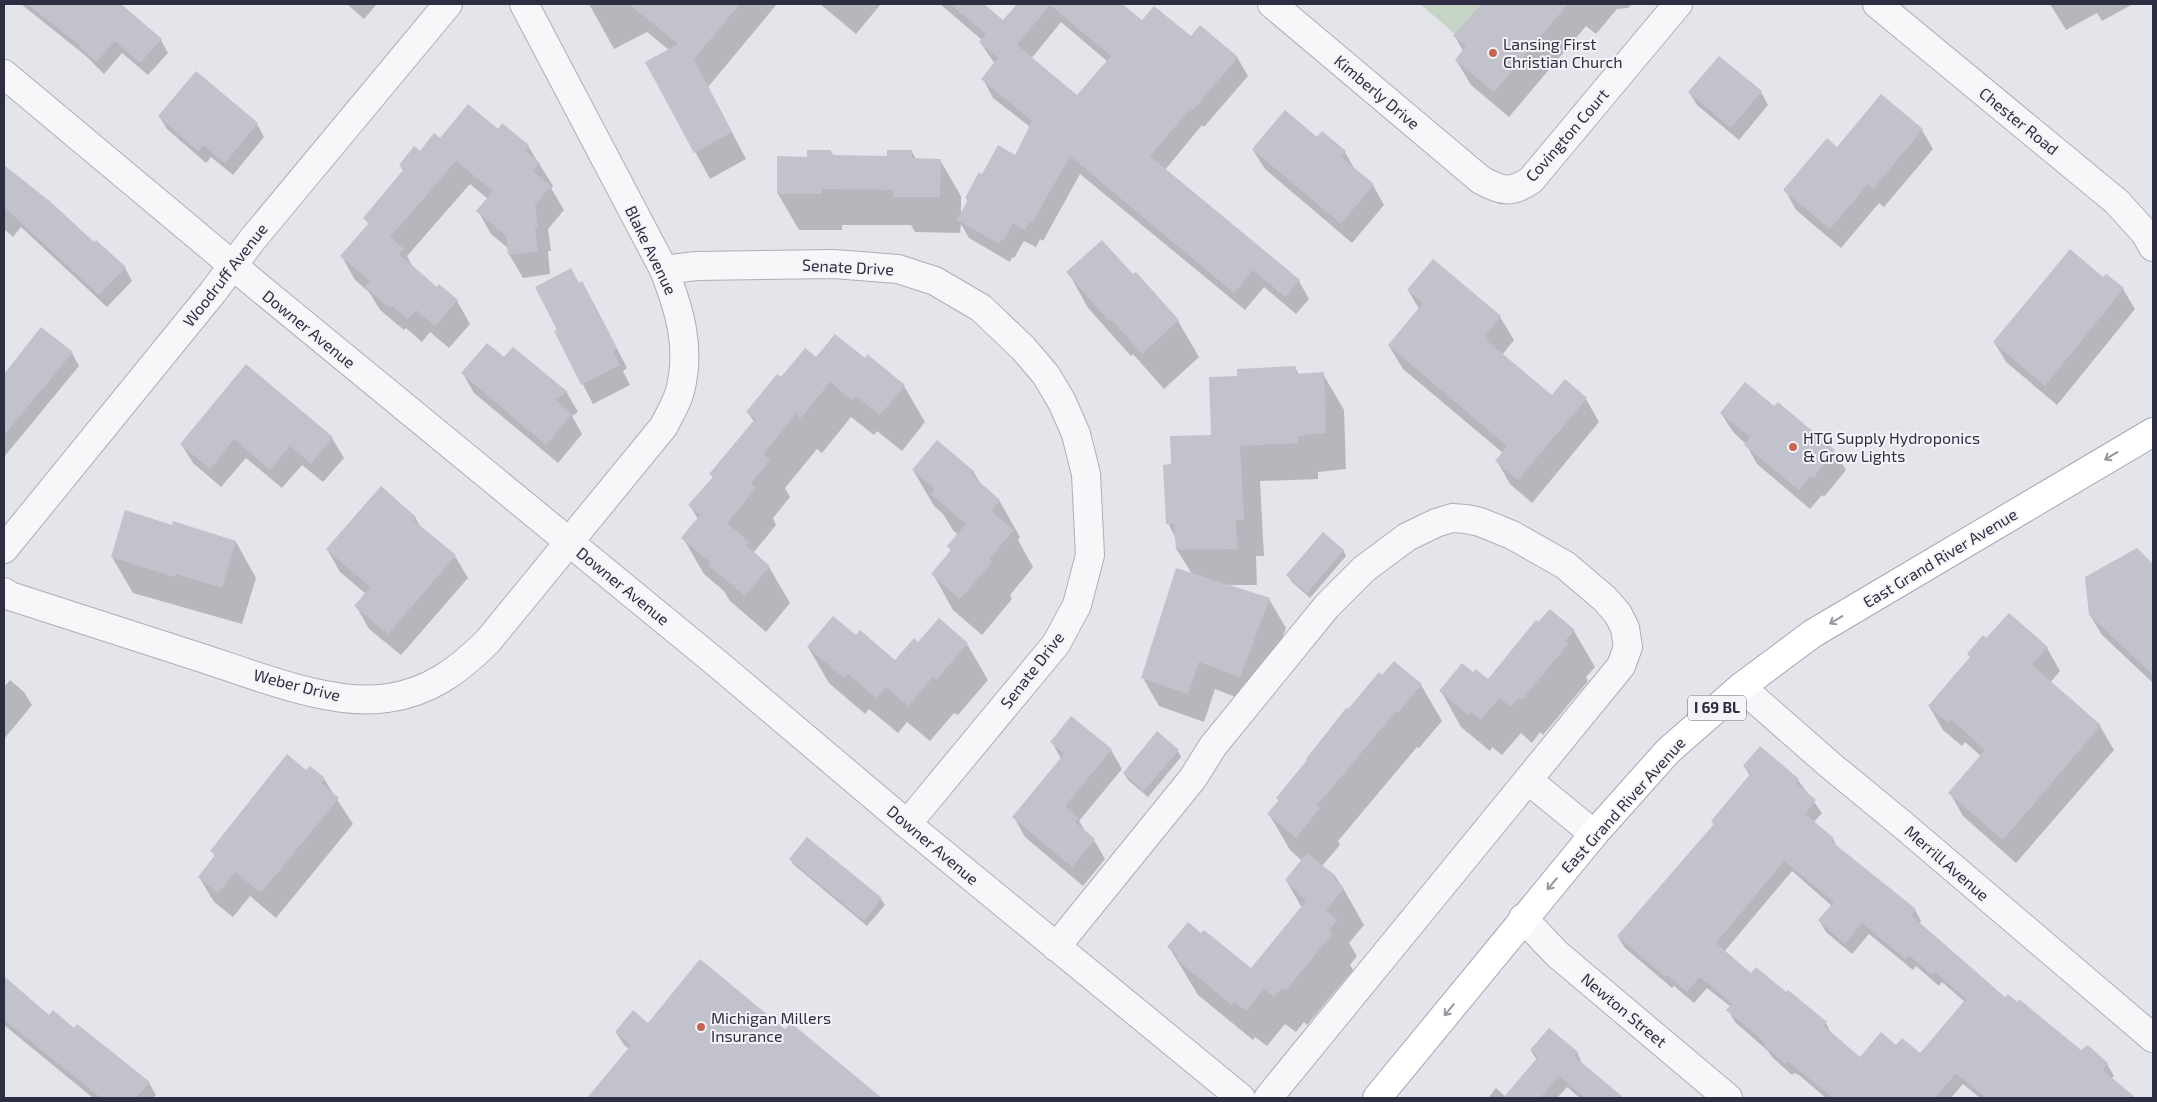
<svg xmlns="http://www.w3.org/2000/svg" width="2157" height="1102" viewBox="0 0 2157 1102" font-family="'Exo 2',sans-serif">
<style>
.green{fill:#c6d4c6}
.shadow{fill:#0003;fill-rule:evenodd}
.building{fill:#c2c2cd;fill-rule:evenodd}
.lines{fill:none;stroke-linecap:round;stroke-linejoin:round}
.street-casing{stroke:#adaeb8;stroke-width:30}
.primary-casing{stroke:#a4a6b6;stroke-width:30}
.street{stroke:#f7f7f9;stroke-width:28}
.primary{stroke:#fff;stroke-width:28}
.oneway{stroke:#9696a0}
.poi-dot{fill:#c56454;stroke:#f4f4f8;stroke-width:2}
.labels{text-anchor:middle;stroke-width:4;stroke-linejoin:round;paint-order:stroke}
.shield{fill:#f4f4f8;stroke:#696979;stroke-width:1}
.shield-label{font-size:15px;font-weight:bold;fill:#2d2e42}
.poi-label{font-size:16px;fill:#2d2e42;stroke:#f4f4f8;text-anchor:start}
.street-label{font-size:16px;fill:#2d2e42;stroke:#f4f4f8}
</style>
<rect width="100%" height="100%" fill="#e4e5eb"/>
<path class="green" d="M1420,4h61l-26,30z"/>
<path class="shadow" d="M21,4h58l24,18 17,-18 41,36 7,13 -20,22 -26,-22 -18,21 -18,-18z
M347,4h30l-13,15z
M589,4h188l-69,83 38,72 -36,20 -63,-116 22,-13 -22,-18 -33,17z
M820,4h61l-25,30z
M940,4h43l20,17 15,-17h102l22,18 49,16 46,19 11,19 -44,51 -2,-2 -37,45 134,111 10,18 -13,15 -32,-27 -19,23 -165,-136 -37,67 -3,-2 -4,8 -12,-6 -10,17 -2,-1 -2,5 -41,-24 -8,-14 -1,9 -45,-1 -4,-7h-69v5h-43l-21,-36 30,-36 23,-7 3,6 54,1 24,-6 4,7 24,1 21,36v19l7,-14 -2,-3 16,-23 34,-18 14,-30 -37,-29 -10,-19 12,-15 -15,-22 2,-2zM1061,22l47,40 -31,35 -46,-38z
M1482,4h150l-4,4 -11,1 -21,25 -10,-8 -77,91 -38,-32 -15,-25 7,-9 -8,-15z
M2050,4h83l-31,17 -5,-8 -31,17z
M1689,92h72l7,13 -29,35 -42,-35z
M159,116l98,8 7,13 -31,38 -22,-18 -5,6 -39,-34z
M502,125l26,21 25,40 -2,2 13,22 -16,19 3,22h-3l2,23 -27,4 -14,-24v-5l-18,-15 -13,-23 10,-12 -18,-15 -63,72 7,13 23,19 20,13 13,23 -21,24 -19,-16 -8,10 -16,-14 -2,2 -24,-20 -11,-18 -14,-12 -13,-23 27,-32 -4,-7 39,-46 -4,-7 40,-25 58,-9z
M1922,130l11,19 -49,58 -5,-4 -38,45 -45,-38 -11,-20 52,-41z
M1317,138l28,14 10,18 18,15 11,20 -32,38 -87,-74 -12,-19z
M4,166l121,102 7,13 -25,26 -86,-80 -8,10 -9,-8z
M1068,272l65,4 3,-2 42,47 21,36 -35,32 -31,-35 -2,2 -43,-48z
M2107,275l16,14 12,20 -78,96 -51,-43 -12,-20 109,-63z
M579,284l14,18 34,66 -4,3 7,14 -37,19 -37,-72 3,-1z
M1408,290l92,27 14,23 -12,15 50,42 34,2 13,23 -67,81 -22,-19 -13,-23 6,-8 -100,-84 -14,-23 30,-37z
M41,329l31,24 7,13 -75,91v-81z
M513,348l54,45 11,19 -6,4 10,18 -24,29 -84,-70 -11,-19 41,-15z
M867,356l37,30 21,36 -23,29 -25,-20 -3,4 -23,-18 -29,36 -5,-4 -32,39 5,9 -17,21 3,7 -22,27 15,15 21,36 -24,29 -36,-31 -6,-10 -20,-17 -21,-36 15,-19 -8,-13 23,-28 -2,-4 43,-52 -6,-10 33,-33 35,-20 49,1z
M246,366l86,72 12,20 -21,24 -21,-17 -20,23 -36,-30 -25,29 -28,-24 -12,-19z
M1295,367l4,8 24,-1 21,36 2,59 -28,3v7l-58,2 4,75h-8l1,29h-30l42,14 17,29 -30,77 -41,-16 -11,33 -45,-16 -16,-28 49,-104 -15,-24 -1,-11 -8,-16 4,-58 40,-29 26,-59z
M1774,408l60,43 12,19 -22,27 -2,-2 -12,14 -53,-45 -11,-20 -13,-12 -12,-19z
M913,470l61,3 7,11 18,16 21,37 -2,3 15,27 -23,28 2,4 -30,36 -29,-25 -20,-36 19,-22 -4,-6 10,-11 -5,-5 -10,-16 -9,-8z
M415,517l6,11 34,28 13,22 -67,77 -32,-26 -13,-23 10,-12 -26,-22 -13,-23z
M173,526l63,16 20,36 -14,46 -109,-31 -21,-36z
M1343,550l3,6 -36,42 -19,-17 -3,-6z
M2137,550l16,15v118l-51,-48 -12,-20z
M1574,631l21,36 -9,10 2,4 -45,54 -3,-3 -8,11 -11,-10 -19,22 -10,-8 -2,4 -29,-24 -20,-36 33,-17 14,7z
M856,637l39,25 23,-19 49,1 21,36 -30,35 -4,-2 -24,28 -23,-19 -9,11 -29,-24 -4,5 -36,-31 -21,-36z
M1987,640l60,8 13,23 -10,12 50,43 14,24 -98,113 -53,-47 -13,-23 31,-37 -16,-14 -3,4 -19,-16 -14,-24z
M1394,662l27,23 21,36 -23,27 -2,-1 -79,94 2,4 -18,21 13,10 8,12 21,37 -15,18 8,13 -7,9 3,5 -46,55 -3,-3 -8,10 -11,-8 -18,22 -12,-9 -2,3 -55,-45 -29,-48 82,23 51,-62 -16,-28 16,-19 -12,-11 -21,-36 10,-12 -2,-4 71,-87z
M10,680l14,12 8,13 -28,34v-52z
M1052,742l59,8 11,19 -43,52 8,13 7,6 11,19 -22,27 -58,-49 -11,-20 47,-58z
M1178,751l3,6 -33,40 -20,-17 -4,-7z
M1744,766l54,14 24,33 -9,10 20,16 5,9 77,62 6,11 -2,3 86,74 76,54 7,-5 19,17 7,12 -3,3 23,19h-56l-16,-14 -13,14h-69l-17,-14 -12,14h-125l-27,-23 -5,-2 -2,2 -20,-18 -4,-6 -33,-29 -7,-12 3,-3 -24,-19 -13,15 -20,-17 -2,2 -47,-40 -7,-11 97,-111 -3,-5 38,-45zM1792,871l40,35 -13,14 7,12 26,22 17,-20 44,36 3,-4 23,20 3,-4 23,20 -45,53 -24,-9 -36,13 -28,-24 -6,-12 -40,-29 -35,-19 -27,-23z
M306,772l18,7 29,45 -77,94 -26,-22 -17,21 -19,-15 -15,-25 16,-20 -3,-6z
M807,838l74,61 4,6 -18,21 -73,-61 -4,-6z
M4,977l45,39 25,14 75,53 7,12 -3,3h-60l-89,-73z
M791,1024l89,74h-292l41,-49 -5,-4 -8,-13 170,-1z
M1531,1051l46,1 6,14 39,32h-42l-13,-11 -10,11h-69l8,-10 10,9 31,-37z"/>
<path class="building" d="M27,4h94l41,35 -22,24 -25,-22 -19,21 -17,-15 2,-1z
M629,4h111l-46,55 38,73 -38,21 -49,-91 33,-18z
M950,4h34l19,16 14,-16h105l20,16 12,-14 37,30 9,-11 38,32 -45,53 -2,-2 -41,48 150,124 -15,17 -32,-27 -19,23 -164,-137 -38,67 -2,-1 -5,8 -12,-7 -9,17 -2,-1 -3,5 -42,-24 12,-22h-4l14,-26 3,2 16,-29 17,10 17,-34 -51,-42 17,-21 -19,-16 7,-8zM1050,5l61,51 -34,39 -60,-50z
M1481,4h87l-74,88 -39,-32 11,-14 -13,-10z
M1719,56l43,35 -31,37 -43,-36z
M196,71l62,52 -33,40 -22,-18 -5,6 -40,-35z
M1881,94l42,35 -50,60 -5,-5 -38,45 -47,-39 44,-52 10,9z
M468,104l30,25 4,-6 27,22 -4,5 15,13 -7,8 18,15 -16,19 3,23h-3l3,23 -30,4 -2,-19 -30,-25 17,-20 -37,-30 -66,76 14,12 -5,5 38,33 2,-3 19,16 -23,26 -19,-16 -8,9 -16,-13 -2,2 -25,-21 5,-6 -30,-25 29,-33 -6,-5 41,-49 -5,-4 15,-19 6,5 14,-18 6,5z
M1285,110l32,27 5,-6 24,20 -5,6 33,27 -33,40 -89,-75z
M807,150h24v5l56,1v-6h25v8l29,1 -1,38h-47l1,-7 -72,-1v5h-45v-38l30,1z
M4,165l48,38 42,39 2,-2 30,27 -27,28 -95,-88z
M1102,240l31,34 3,-2 43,48 -37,34 -31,-35 -2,2 -43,-49z
M2070,249l33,28 3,-3 18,14 -79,98 -52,-44z
M1433,259l68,57 -16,20 3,2 -2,2 66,55 13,-16 22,19 -69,82 -23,-19 12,-15 -119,-101 35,-42 -16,-13z
M571,268l8,15 3,-2 35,67 -4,3 7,14 -39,20 -27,-54 3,-1 -22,-43z
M41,327l32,25 -69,83v-61z
M835,334l30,24 2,-4 38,31 -25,30 -24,-19 -4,4 -22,-18 -29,36 -5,-4 -33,40 7,6 -19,23 5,5 -29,35 22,19 -3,4 24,20 -25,30 -37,-31 2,-3 -29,-24 19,-23 -12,-10 25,-28 -4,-3 46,-55 -9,-7 31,-38 4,3 24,-29 11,9z
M487,343l17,14 9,-10 55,45 -13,7 17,15 -26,31 -85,-72z
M246,364l87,73 -22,27 -21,-18 -20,24 -36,-31 -24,30 -30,-25z
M1296,366v8l28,-2 2,61 -28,3v7l-58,3 4,74h-8l1,29 -61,1 -2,-26h-8l-3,-59 8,-1 -1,-28 41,-1 -2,-58 28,-1v-7z
M1745,382l29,24 4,-4 57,48 -22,28 -3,-2 -11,14 -55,-45 6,-8 -30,-24z
M937,440l38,32 -3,3 28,25 -9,11 23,19 -25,29 3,3 -32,37 -29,-25 20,-24 -4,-4 19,-22 -35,-30 4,-5 -23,-19z
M381,486l35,31 -3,3 43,35 -68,79 -34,-28 16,-19 -44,-38z
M125,510l47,15 1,-4 63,20 -14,47 -46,-14 -1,3 -64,-20z
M1323,532l21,18 -37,43 -21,-18z
M2137,548l16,16v111l-64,-60 -4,-38z
M1176,568l94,30 -30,79 -41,-15 -11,32 -47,-16z
M1550,609l25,21 -10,11 3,3 -46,56 -3,-3 -8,10 -12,-9 -18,22 -10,-8 -3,3 -29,-24 23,-28 11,9 3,-3 12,10 48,-59 2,2z
M2009,613l39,34 -16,18 69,60 -98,115 -55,-47 37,-43 -34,-31 -3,4 -20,-17 42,-49 -3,-3 16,-19 3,3z
M833,616l23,19 4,-5 35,30 19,-22 4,4 21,-24 29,25 -32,37 -3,-3 -25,29 -22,-19 -10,11 -28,-24 -4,4 -37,-31z
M1394,661l28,23 -24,29 -2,-2 -48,58 -31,36 3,3 -24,30 -29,-24 12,-14 -3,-2 31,-38 -1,-1 40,-51 2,1 31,-37 3,3z
M1071,716l41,33 -47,57 14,12 -4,4 20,17 -23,28 -60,-50 52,-63 -14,-12z
M1157,731l22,19 -35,41 -21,-18z
M1760,746l39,33 -3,4 20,17 -11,14 29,24 -3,3 85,68 -5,6 94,82 3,-3 9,8 2,-3 62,51 7,-5 20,18 -4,5v3l32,27h-150l-30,-25 -21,25h-102l-42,-34 -4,-2 -2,2 -21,-18 1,-2 -2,-3 -37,-31 6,-6 -32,-27 -13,15 -20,-17 -2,2 -48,-41 97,-112 -3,-3 40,-48 -8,-7zM1784,861l50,41 -16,18 27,24 17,-21 43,36 4,-4 23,20 3,-3 31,27 -46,54 -18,-15 -6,7 -15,-13 -21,25 -36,-31 3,-4 -39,-32 -2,2 -30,-25 -5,6 -35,-30z
M287,754l19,16 4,-4 15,12 -4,5 18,15 -78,95 -26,-21 -17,21 -20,-16 17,-22 -5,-4z
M807,837l75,61 -18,23 -75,-62z
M1307,853l29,23 -3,2 11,10 -18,22 11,10 -8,10 4,3 -47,57 -3,-3 -9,10 -10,-8 -18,22 -12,-9 -2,3 -38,-31 -18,-15 2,-3 -11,-9 21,-25 13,11 3,-3 47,38 55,-67 -21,-21z
M700,959l85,70 6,-6 91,75h-295l44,-53 -16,-13 18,-22 15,13z
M4,976l45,39 4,-5 21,18 3,-4 73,58 -14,16h-35l-97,-78z
M1549,1028l29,24 -4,4 50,42h-39l-26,-22 -19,22h-37l35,-41 -8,-7z"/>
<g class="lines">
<g class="street-casing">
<path id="street" d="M1272,4l209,176c20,11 30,14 50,0l147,-176
M1877,4l240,198 28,31 8,14
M4,74l257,215 458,376 188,159 334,274
M664,270l32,-4 138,-2 64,5 37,12 46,27 42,40 23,27 16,27 14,32 10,40 4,81 -13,50 -21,39 -149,180
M4,549l209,-257 39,-52 196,-236
M4,592l6,4c65,21 130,42 195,63 52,17 129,48 183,39 42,-6 71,-28 100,-57l176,-215c5,-11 13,-23 16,-35 11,-43 0,-80 -16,-121l-140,-266
M1741,687l89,78 73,60 250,213
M1528,780l66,54
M1523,918l34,36 171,144
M1056,947l137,-169 20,-32 114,-140 37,-37 43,-32 29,-14 16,-5 14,1 14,3 32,13 53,30 40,34 13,15 7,14 3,19 -7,19 -353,432"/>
</g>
<g class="primary-casing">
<path id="primary" d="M1377,1098l217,-264 74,-83 73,-64 71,-53 341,-202"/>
</g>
<use href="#street" class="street"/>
<use href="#primary" class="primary"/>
</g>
<defs><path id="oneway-shaft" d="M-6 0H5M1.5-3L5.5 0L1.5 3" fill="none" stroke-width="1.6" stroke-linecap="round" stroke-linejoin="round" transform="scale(1.25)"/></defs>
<g class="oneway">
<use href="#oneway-shaft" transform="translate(2111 456) rotate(149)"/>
<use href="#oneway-shaft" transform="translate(1836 620) rotate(149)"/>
<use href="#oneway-shaft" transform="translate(1552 884) rotate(130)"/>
<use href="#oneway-shaft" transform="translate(1449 1010) rotate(129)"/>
</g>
<g class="poi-dot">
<circle cx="1493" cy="53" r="5"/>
<circle cx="1793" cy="447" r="5"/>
<circle cx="701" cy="1027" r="5"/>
</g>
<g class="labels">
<rect class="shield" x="1688" y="695.5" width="58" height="25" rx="4"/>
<g class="shield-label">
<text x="1717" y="713">I 69 BL</text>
</g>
<g class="poi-label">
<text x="1503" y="50">Lansing First<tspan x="1503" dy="18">Christian Church</tspan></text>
<text x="1803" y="444">HTG Supply Hydroponics<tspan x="1803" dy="18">&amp; Grow Lights</tspan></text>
<text x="711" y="1024">Michigan Millers<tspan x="711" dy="18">Insurance</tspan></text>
</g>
<g class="street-label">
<text transform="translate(1377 92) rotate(40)" y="6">Kimberly Drive</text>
<text transform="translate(2019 121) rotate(39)" y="6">Chester Road</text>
<text transform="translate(1567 135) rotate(-49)" y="6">Covington Court</text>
<text transform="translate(651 250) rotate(64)" y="6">Blake Avenue</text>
<text transform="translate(848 267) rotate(3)" y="6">Senate Drive</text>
<text transform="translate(225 275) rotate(-52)" y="6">Woodruff Avenue</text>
<text transform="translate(309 329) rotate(39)" y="6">Downer Avenue</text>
<text transform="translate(1940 558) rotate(-31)" y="6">East Grand River Avenue</text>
<text transform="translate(623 586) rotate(39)" y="6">Downer Avenue</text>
<text transform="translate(1032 670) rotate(-52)" y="6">Senate Drive</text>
<text transform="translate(297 685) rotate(14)" y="6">Weber Drive</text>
<text transform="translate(1623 805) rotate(-48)" y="6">East Grand River Avenue</text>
<text transform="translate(933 845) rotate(40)" y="6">Downer Avenue</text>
<text transform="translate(1947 863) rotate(41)" y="6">Merrill Avenue</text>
<text transform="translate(1624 1010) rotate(40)" y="6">Newton Street</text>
</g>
</g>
<rect width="2157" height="1102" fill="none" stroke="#2d2e42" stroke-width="10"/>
</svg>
